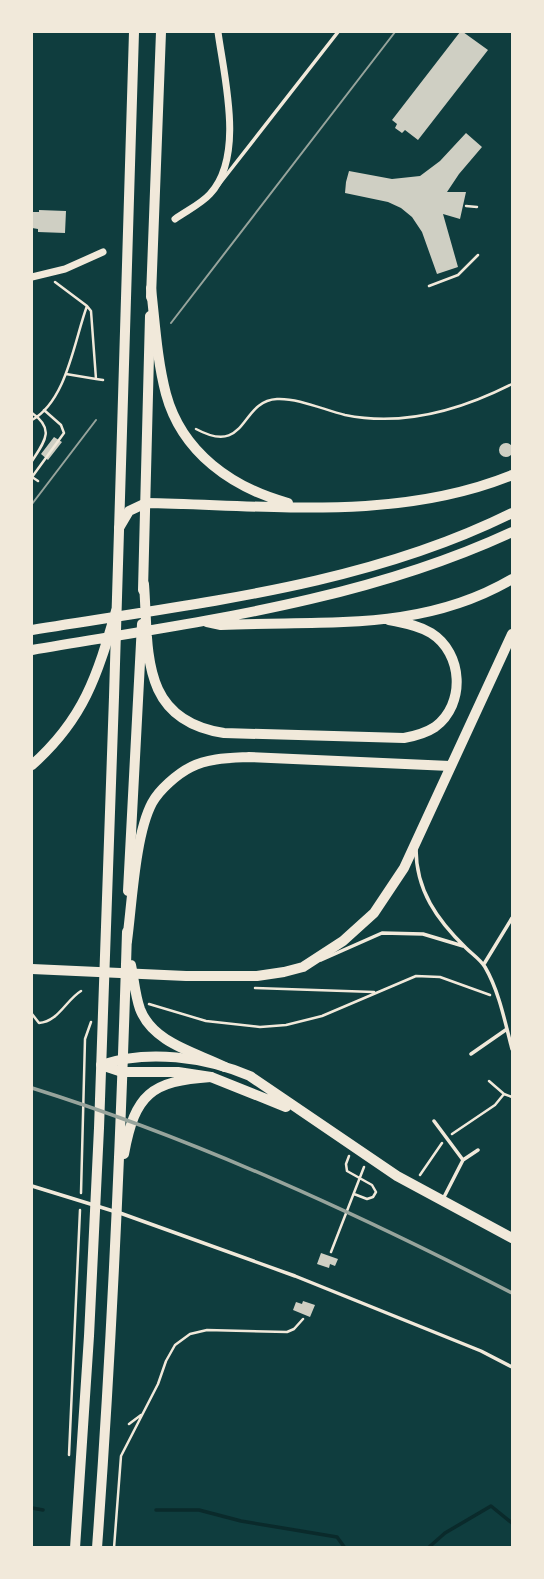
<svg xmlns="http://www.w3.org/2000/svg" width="544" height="1579" viewBox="0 0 544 1579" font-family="'IBM Plex Sans',sans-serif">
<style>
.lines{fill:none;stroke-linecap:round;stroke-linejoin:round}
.stream{stroke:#0a2a2b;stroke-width:3.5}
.building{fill:#cfcfc3}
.path{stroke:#f1e9da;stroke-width:2.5}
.service{stroke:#f1e9da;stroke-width:3.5}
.minor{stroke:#f1e9da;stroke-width:7}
.secondary{stroke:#f1e9da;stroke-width:10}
.primary{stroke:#f1e9da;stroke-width:10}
.trunk{stroke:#f1e9da;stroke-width:10}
.tram{stroke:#97a49c;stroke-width:2}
.rail{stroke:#97a49c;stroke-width:3.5}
</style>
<rect width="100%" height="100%" fill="#0f3d3e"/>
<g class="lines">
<path class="stream" d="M32,1508l11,2
M156,1510h43l42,11 96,16 8,11
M428,1548l17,-15 46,-27 21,17"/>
</g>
<path class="building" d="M460,32h3l25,18 -70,90 -13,-10 -3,3 -7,-5 2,-4 -5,-4z
M466,133l16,14 -23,27 -12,18h19l-6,27 -17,-5 15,53 -21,7 -15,-42 -10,-15 -11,-9 -13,-6 -43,-9 1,-11 3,-11 43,8 28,-3 20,-15z
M39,210l27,1 -1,22 -27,-1v-3l-6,-1 1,-16h6z
M54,437l8,5 -14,18 -7,-6z
M499 450a7 7 0 1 1 14 0a7 7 0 1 1-14 0Z
M321,1253l17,6 -3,7 -5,-2 -1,4 -12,-4z
M303,1301l12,4 -5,12 -17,-7 3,-8 6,2z"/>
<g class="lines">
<path class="path" d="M466,206l11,1
M55,282l32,24
M429,286l29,-11 20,-20
M66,374l30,5
M32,413c23,16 13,28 0,48
M32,420c35,-20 42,-79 55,-114l4,5 5,68 7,1
M196,429c52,28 43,-28 81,-30 22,-1 47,11 68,16 59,12 116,-5 167,-31
M38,481l-6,-4 32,-44 -3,-8 -17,-15
M255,988l119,4
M149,1004l57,17 54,6 26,-2 36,-9 94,-40 24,1 50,18
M32,1014l7,9c19,-1 27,-23 42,-32
M489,1081l15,13 8,3
M452,1134l43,-29 9,-11
M349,1156l-3,8 1,7 25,14 4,7 -3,5 -6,2 -13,-5
M420,1175l22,-32
M81,1193l4,-154 6,-17
M331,1252l33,-85
M129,1424l12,-9
M69,1455l11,-245
M114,1548l7,-92 37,-72 8,-23 9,-16 15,-11 17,-4 80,2 7,-3 9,-10"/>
<path class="service" d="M217,187l121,-155
M416,849c0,41 21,71 50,99 6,6 14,11 19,19 14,24 20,55 27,82
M321,960l61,-27 41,1 40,12
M484,964l28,-46
M471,1054l36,-25
M434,1121l29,39
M32,1186l81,25
M443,1199l20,-39 15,-10
M120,1213l175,63 186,75 31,16"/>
<path class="minor" d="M175,219c11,-8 26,-15 35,-25 35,-38 14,-117 8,-162
M32,277l33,-8 38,-17"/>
<path class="secondary" d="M101,1065c47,-16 104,-8 149,11l147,100 115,62
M101,1065l21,7h56l33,5 75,30"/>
<path class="primary" d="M151,297l10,-265
M143,590l7,-274
M128,891l14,-267
M131,965c3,14 4,30 9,44 13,34 55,43 85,58
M124,1154c11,-60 27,-73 87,-77
M75,1548l14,-212 10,-208 15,-431 20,-665
M97,1548c15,-205 24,-411 30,-616"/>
<path class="trunk" d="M151,288c4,35 6,72 15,106 16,59 67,94 122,109
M119,528l10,-17 17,-8c121,2 250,19 366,-28
M144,584c5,67 -5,136 80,149l180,5c11,-2 22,-5 31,-11 31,-23 28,-74 -4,-94 -13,-8 -28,-10 -42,-13
M207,622l14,3c102,-5 199,8 291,-46
M32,630c162,-27 331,-43 480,-117
M32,650c163,-28 329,-48 480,-118
M32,765c52,-46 65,-89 84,-154
M127,941c5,-37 8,-106 25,-138 7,-13 25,-29 39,-36 17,-9 39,-9 58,-10l201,9
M32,969l154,7h71l27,-4 19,-5 40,-26 31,-28 30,-45 108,-234"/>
<path class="tram" d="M171,323l224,-291
M32,504l64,-84"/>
<path class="rail" d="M32,1088c166,52 326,126 480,205"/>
</g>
<rect width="544" height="1579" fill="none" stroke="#f1e9da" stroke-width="66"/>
</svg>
